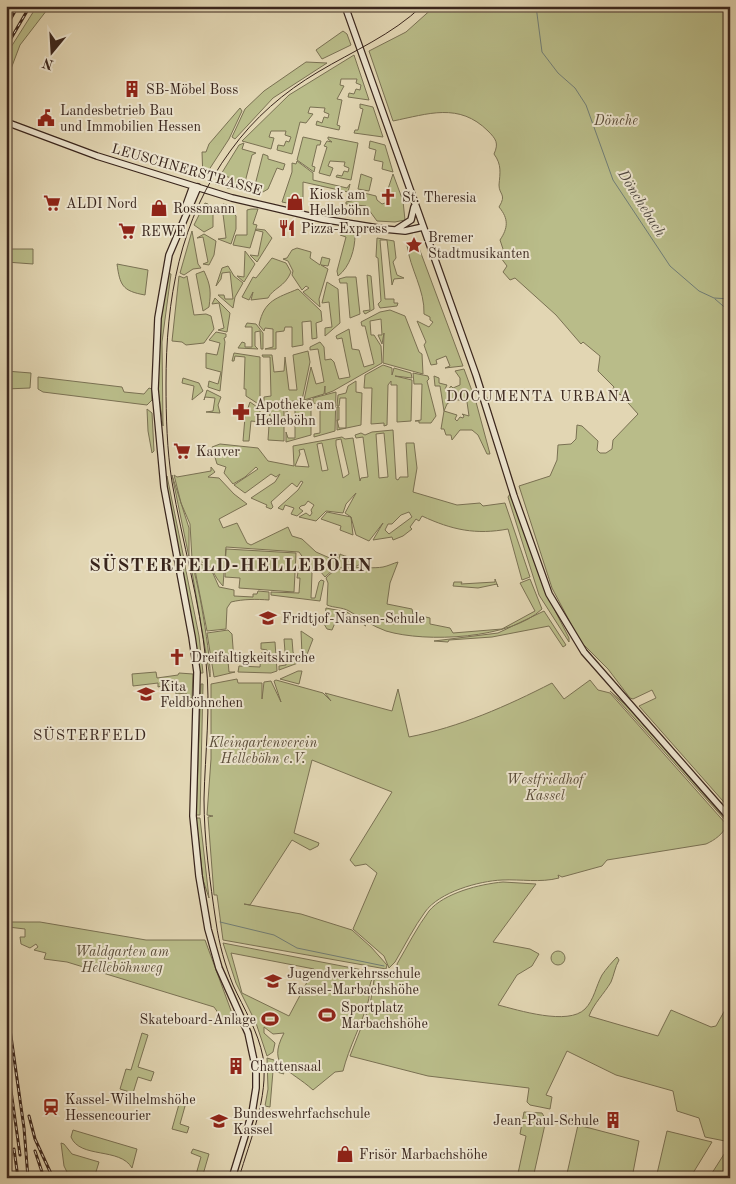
<svg xmlns="http://www.w3.org/2000/svg" width="736" height="1184" viewBox="0 0 736 1184" font-family="'Old Standard TT',serif">
<style>
.green{fill:#b9bc89;stroke:#7a7153;fill-rule:evenodd}
.lines{fill:none;stroke-linecap:round;stroke-linejoin:round}
.stream{stroke:#717e77;stroke-width:1}
.secondary-casing{stroke:#3a261d;stroke-width:8}
.secondary{stroke:#ece4ce;stroke-width:5.5}
.tram{stroke:#3a261d;stroke-width:1}
.rail-casing{stroke:#3a261d;stroke-width:3}
.rail{stroke:#ece4ce;stroke-width:1;stroke-dasharray:4;stroke-linecap:butt}
.labels{text-anchor:middle;stroke-width:4;stroke-linejoin:round;paint-order:stroke}
.poi-label{font-size:14px;fill:#3a261d;stroke:#ece4ce;text-anchor:start}
.park-label{font-size:14px;font-style:italic;fill:#5a4c38;stroke:#ece4ce}
.street-label{font-size:14px;fill:#3a261d;stroke:#ece4ce}
.water-label{font-size:15px;font-style:italic;fill:#514a42;stroke:#ece4ce}
.neighbourhood-label{font-size:15px;letter-spacing:1px;fill:#3a261d;stroke:#ece4ce}
.district-label{font-size:19px;font-weight:bold;letter-spacing:1px;fill:#3a261d;stroke:#ece4ce}
</style>
<rect width="100%" height="100%" fill="#e2d6b3"/>
<filter id="stains"><feTurbulence type="fractalNoise" baseFrequency=".004" numOctaves="4"/><feColorMatrix values="0 0 0 0 .2 0 0 0 0 .09 0 0 0 0 .02 0 0 0 .5 -.17"/></filter>
<radialGradient id="worn" r=".72"><stop offset=".6" stop-color="#630" stop-opacity="0"/><stop offset="1" stop-color="#630" stop-opacity=".3"/></radialGradient>
<path class="green" d="M37,6h13l-30,39 -14,37v-27z
M435,6h289l6,6v797l-91,-103 17,-8 -4,-8 -19,9 -3,-1 -22,-29 -28,-28 -28,-53 -33,-102 31,-10 7,-16 1,-15 13,-1 5,-5 1,-14 5,1 16,15 -1,9 3,3h6l6,-4 1,-9 25,-26 -18,-20 -5,3 -4,-4 3,-6 -16,-16 2,-15 -17,-14 -2,2 -25,-29 -41,-37 -5,2 -7,-8 4,-6 -6,-8 2,-9 -3,-9c8,-12 9,-21 -1,-33 8,-13 0,-12 0,-22 1,-12 3,-20 -5,-31 5,-11 2,-15 -6,-23 -29,-29 -60,-17 -95,-10l-24,-70 37,-19z
M343,31l4,3 4,11 -29,14 -6,-9z
M354,55l15,45 -21,-3 1,-4 5,1 2,-5 4,1 1,-5 -5,-2 1,-4h-16l-1,6 4,1 -7,13 5,1 -5,25 3,1 -1,4 -23,-5 1,-4 5,2 2,-6 4,1 1,-4 -5,-2 1,-4 -15,-1 -2,6 5,1 -7,9 -6,-1 -8,32 -15,-4 1,-5 6,1 2,-5 3,1 2,-5 -6,-2 1,-4h-15l-2,6 5,1 -3,11 -29,-8 47,-46z
M306,62l21,1 -54,35 -38,41 -3,-2 13,-28 19,-18z
M360,104l13,3 10,30 -29,-4 1,-3h3l5,-21 -3,-1z
M240,108l2,3 -13,28 -26,40 -1,-27h4l3,-8z
M303,137l18,4 -1,4h-3l-5,21 3,1 -1,5 -17,-12z
M328,137l30,6 -7,37 -15,-3 1,-2 5,1 2,-5 4,1 1,-4 -5,-2 1,-4 -15,-1 -2,5 5,2 -3,8 -11,-3 8,-26 -3,-1 3,-5 5,1 -4,-3z
M370,141l15,4 8,27 -11,-3 1,-7 -9,-2 2,-10 -7,-2z
M244,143l-2,6 14,4 -4,2 -8,31 -6,3 -11,-1 4,-10 -9,-3 -2,10 -5,-1 24,-39z
M263,154l5,2v3l17,5 -2,6 -6,-2 -9,21 -5,3 -9,-3z
M297,161l16,12v7l34,8 3,-4 -2,8 -45,-10v27l-6,-4 1,-4 -4,-1 -2,4 -10,-2 10,-30v-9l4,1z
M361,174l11,4 -3,13 -11,-2z
M393,174l10,27 2,19 -10,2 -18,-1 -11,-15 -20,-2v-2l9,-2 1,-9 20,5 1,4 5,4 6,-2 4,-7 -4,-6z
M205,203l3,1 5,9v14l-9,5 -10,-7z
M223,204l4,1 9,11v13l-5,15 -13,-5 8,-1 -3,-24h-8z
M251,209h7l-5,15 4,1 -7,23 -17,-3 3,-10h11v-25z
M257,229l8,1 7,8 -15,24 -7,-7 8,1 5,-24 -8,-2z
M192,231l6,33 3,4 -8,1 -9,6 -4,-2z
M341,231l14,4c0,14 -5,32 -17,41l-1,-5 9,-34 -6,-2z
M204,234l12,7 -2,14 -5,10 -6,-1 5,-2 -5,-25 -6,1z
M377,238l17,3 2,17 -3,4 4,13 7,3 -10,1 -2,6 -5,-45h-7l5,59h9v4h4l-1,3 -17,2 -2,-4 3,-3 -3,-43 -2,-1z
M407,245h9l3,3 44,118 -18,2 5,-2 -4,-10 -10,4 1,4 -6,1 -7,-20 2,-3 -9,-21 12,6 4,-5 -3,-2v-3l-6,-3c1,-24 -14,-45 -17,-69z
M297,248l14,4 -1,6 10,7 2,-8 8,2 -2,7 -7,-1 7,4 -9,30 1,8 -17,-15 6,-4 -3,-2 -4,4 -10,-15 1,-4 -5,-10 -5,-2 4,-1 5,-8z
M6,249h27v15l-27,-2z
M245,251l10,13 -11,18 -7,-6 7,1z
M272,258l14,5 5,9c-6,15 -18,16 -23,26l-17,2 2,-8 -4,8 -7,-3 11,-20 3,1z
M117,264l31,6 -3,25c-23,-4 -25,-10 -28,-31z
M228,266l6,10 9,7 -8,14 -2,11 -15,-13h6l1,4h8l-3,-27 -8,1 -1,6 -5,7 6,-18z
M204,271c7,15 7,21 5,36l-6,4 -7,-37z
M167,273l4,1 -9,68 1,84 -5,-36 2,-72z
M367,275l4,1 3,33 -9,5 -2,-3 7,-1z
M179,276l5,2 3,-2 7,39 12,-1 5,2 3,13 -10,14 -18,2 -4,-3 -10,-1z
M346,277h10l4,37 -10,4 -3,-35h-7l-1,-4z
M327,282l11,7 2,34 -15,13v-8l7,-1 -3,-25 -7,1z
M298,289l23,22 1,10 -6,2 1,15 -5,1 -1,-18 -9,1 1,23 -11,2v-20h-7l-1,4 -8,1v17h-11l8,-2v-18l-8,-1 -1,3 -5,-6c5,-25 18,-27 39,-36z
M215,298l15,15 -3,19 -9,-2 6,-2 -5,-25 -7,1z
M390,310l15,6 14,36 3,2 1,20 -40,-11 1,-30 -2,11 -4,-9h4l-1,-16 -11,2 1,14h3l7,11 1,17 -49,28 -8,3v-8l-1,8 -20,6 7,-33 5,17 8,-2 -6,-33 -8,1v-3l10,-5 4,5 1,13 6,-1 3,3 5,17 11,-2 -8,-39 -5,1 -1,-3 13,-7 3,20 7,1 5,17 10,-3 -9,-38h-3l-1,-4 19,-10z
M247,323l9,1 7,9v16h-2l-1,-18 -5,1v14l3,3 -20,-1 4,-6 3,1v4h7v-20h-7z
M216,332l10,2v3l-2,1 1,4 -5,49 -12,-4 1,-6 9,3 3,-12 -15,-4v-15l11,2 3,-12 -11,-3z
M308,351l2,11 -8,38 -38,5v-8l7,-1 -1,-39h-7l-1,-2h10l2,17 10,-1 1,-14 4,33h8l-4,-35z
M234,353l26,4v48l-14,-9v-7h-2l1,-32 -10,-1 -1,5h-2z
M383,365l9,3v7l2,-7 17,5 1,5 -17,-2 17,4 -1,41 -14,1v-37h-6v-4l-3,4 -1,40 -3,1v-3l-13,1 1,-36h-8l1,-13z
M464,369l12,33 14,52h-3l-9,-19 -6,-5h-12l-8,10 -1,-5h-5l-2,-6h-3l3,-18 -4,-25h-5l-1,-10 5,2v5l8,2 -2,4 3,1 3,-4 2,2 7,-3v-7l-5,-7zM454,399l13,3 2,14 -7,-2 2,2 -1,2 -3,-1 -3,4 -2,-2 2,-4 -13,-4 3,-7z
M6,371l25,2 -1,15 -24,1z
M413,373l15,3 1,3 -2,2 9,35 -5,7h-12v-2h-4l6,-1 1,-36h-8z
M38,377l84,10 2,5 20,2 5,-6 3,1v11l-5,5 -104,-13 -5,-3z
M183,378l16,5 4,8 -11,9 2,-14 -12,-3z
M356,381v11l6,1 -1,32 -24,5v-23h2v13h-2l2,8h7v-30h-6l-1,8h-2l1,-11 8,-2 2,-7z
M207,390l14,7 -3,8 2,8 -14,-1 7,-1 2,-13 -10,-1 -1,3z
M336,392l-1,39 -21,6v-3l6,-1v-29l-7,-1v-5z
M311,399v36l-25,7v-10l2,6h7v-29h-7l-2,7v-10z
M250,402l10,7v13l-9,-1 -2,20h-6l2,-24z
M284,407v34l-16,-1 2,-29 -8,-1 2,-2z
M147,409l5,4 2,38 -2,2 -4,-22z
M393,430l3,49 2,1 2,-3h8l-2,-34h8l3,25 -4,24 44,13 23,-2 3,3 22,-3 25,74 -8,3 -14,-51c-32,6 -56,1 -86,-13l-3,5 -3,-2 -6,8 2,2 -9,7 -10,4 -1,-3 -19,3 10,-17 -14,18 -13,-6 -5,-18 2,18 -13,-5 1,-4 -20,-7 6,-7 24,5 -6,-4 11,-20 -10,11 -3,9 -17,-2 -10,10 -17,-4 7,-4 4,3 2,-3 -1,-3 3,-5 -6,-4 -3,4 -4,1 -2,2 4,3 -6,5 -6,-2 3,-6 -9,-3 -2,5 -5,-2 20,-18 5,-8 -2,-1 -4,6 -5,-4 -21,19 2,5 -2,2 -5,-2 1,-2 -16,-7 24,-16 5,-8 -4,3 -5,-3 -26,19 -11,-8 24,-16 -2,-2 -11,10 -12,7 -9,-11 2,-6 -9,-3 -5,-17 8,-3 38,4 10,13 26,5 -1,-20 49,-9 3,2 8,-1 7,43 1,-3 7,-1 -5,-40 -7,1 -1,-3 6,-2 4,2 7,-3zM384,433l4,44 -9,1 -3,-44zM341,439l8,35 -6,4 -7,-33v-5zM322,443l6,27 -6,1 -5,-27zM304,449l5,18 -14,-1 5,-12 -1,-4zM409,512l3,5 -23,17 -4,-4 3,-6h4l9,-9z
M211,467l4,5 -7,5 11,1 15,16 13,10 -28,15 4,9 14,-5 10,20 4,2 37,-18 4,9 10,3 14,13 16,7 6,-5 -3,14 -10,9 -5,-6 -8,-1 -13,-18 -73,-5 -3,39c-15,-16 -5,-20 -31,-27l-2,-35 -9,-21 -7,-28 3,2 34,-6z
M172,475l17,53v29z
M167,476l17,83 -3,1 -15,-72z
M510,494l36,99 23,45v4l-30,-47 -31,-98z
M226,549l70,4 -2,39 -55,-4 1,-10 -15,-1z
M340,554c3,2 20,6 25,7l-8,5 -20,2z
M190,560c7,10 22,103 20,117z
M193,560l18,9 8,18 15,3v6l19,1v-3h4l1,-3 11,1v8c-12,-1 -26,-1 -38,2l-4,6 -1,21 -19,2z
M184,561l15,75 4,37h-3l-19,-111z
M300,561l12,12 -1,25h4l4,-16 2,-2 3,1 -4,20 -49,-6v-3l28,1 1,-15h-3z
M398,562l-8,21 -3,21 25,5 1,5 17,4v6l20,4 3,5 49,-4 33,-18 -15,-28 10,-4 12,30c-31,30 -116,34 -156,22 -14,-5 -25,-13 -37,-20 -7,-4 -15,-3 -22,-6l1,-22 -2,-5c13,-16 39,-8 57,-11 5,-1 11,-4 15,-5z
M495,579l3,8 -1,-3 -19,4 -25,-2 1,-4h8l-1,2 34,-2z
M326,608l21,4 19,14 -26,-15 -8,19 -5,-1 -3,-5z
M544,611l22,34 -3,2 -14,-21 -57,11 -43,3 -1,2 -14,-1 64,-8z
M228,630l4,4 2,27h-6l1,11h6l-21,5 -7,-44z
M301,631l12,8 -7,18 -7,5 -2,-6 5,-1z
M284,639h8l1,13 5,11 -19,7v-4l7,-1z
M275,642l2,29 -6,2 -33,-1 1,-6 21,1 1,-14h6v-3l-6,-1v-6z
M298,671h4l-3,13 -19,-5z
M156,672l1,6 21,-3 1,-2 14,1 -1,24h-5l-1,-5 -10,1 -1,-8h-5l-1,-2 -11,3v-4l-25,3 -1,-12z
M237,679l1,4h24v16l2,-17 7,-1 10,21 -7,-21 2,-1 47,13 8,8 -6,-8 67,18 6,-22 11,48c51,-10 98,-31 143,-54l12,16 26,-19 8,10 12,3 117,132c-4,9 -12,15 -21,19l-99,16 -5,6 -40,11 -4,-2 1,3c-19,5 -38,1 -57,2 -23,1 -63,12 -77,32 -11,15 -20,33 -30,50l-6,6 -5,-12 -31,-27 24,-56 -11,-9 -11,2 -5,-6 42,-68 -80,-32 -18,73 25,10 -1,3 -8,4 -18,-10 -42,65 -6,-1 57,10 51,16 19,17 16,18 -1,4 -163,-29 -6,-45h-3l-6,-78 5,-1 -6,-1 4,-56v-75z
M201,684h2l-3,131h-4z
M610,691l19,17 97,112h-1z
M196,818h4l9,80 -6,-18z
M503,882l33,2 -43,58 37,7 9,5 -7,12 -15,9 -19,30c20,5 70,21 87,4 9,-9 11,-23 17,-34 4,-6 10,-13 15,-18l2,3c-4,7 -5,15 -8,22 -7,12 -17,21 -22,34l69,20 13,-26 40,17 5,-1 14,-25v141l-25,-5 -6,-19 -22,-7 -4,-20 -57,-16 -49,-24 -21,44 6,2 -2,12 -20,-4 -3,-3 2,-14 -101,-12 -78,-20 20,-51 4,-25 18,-10 21,5 -15,-6 -1,-5c10,-17 20,-37 32,-53 15,-18 51,-27 74,-29z
M9,922h31l106,18h59l28,76 -12,1 -7,-10 -147,-45 -23,-3 2,-6 -12,-3 4,-3 -2,-3 -6,4 -9,-4 -1,-7h5v-8l-17,-2z
M223,943l150,29 2,4c-8,7 -4,17 -7,26 -7,24 -19,45 -25,69l-8,1 -22,18c-23,-21 -47,-23 -29,-57l-11,1 -9,-7v6l11,10 -2,9 -6,4 -11,-33 -20,-40zM231,953l83,16 -25,47 -47,-23z
M551 958a7 7 0 1 1 14 0a7 7 0 1 1-14 0Z
M142,1033l6,2 -10,32 16,5 -3,9 -13,-4 -5,16 -13,-4 6,-20 5,1z
M267,1058l7,2 10,14 -11,-3 -3,36 -5,-1 3,-17z
M181,1097l6,2 -7,25 9,3 -2,6 -15,-4z
M524,1112l18,1 4,7 -13,58h-16l9,-42 -6,-2z
M578,1125l61,16 -7,37h-66z
M73,1130l64,19 -5,19c-12,-21 -52,-9 -61,-31z
M667,1131l45,11 -22,36h-34z
M61,1143l3,1 8,10 27,8 -4,13 10,3h-35l-6,-12z
M728,1148h2v19l-5,6h-13z
M193,1149l16,5 -7,24h-7l6,-21 -10,-4z"/>
<g class="lines">
<path class="stream" d="M536,6l6,46 16,21 17,15 11,17 27,75 57,86 29,25 15,7 16,1
M715,299l15,13
M220,922l54,13 23,13 87,18
M392,974l10,4"/>
<g class="secondary-casing">
<path id="secondary" d="M345,6l131,369 38,121 35,98 35,58 146,166
M6,122l91,34 135,42 90,21 62,10 21,2 18,-4
M198,187l-29,68 -11,63 -3,71 9,98 28,150 5,35 -4,144 6,60 9,53 11,39 29,65 8,37v18l-4,25 -20,65
M185,208l8,-22
M397,229l14,-9 3,-13"/>
</g>
<use href="#secondary" class="secondary"/>
<path class="tram" d="M239,1178c11,-39 30,-80 24,-121 -5,-26 -19,-48 -30,-72 -8,-20 -14,-41 -17,-63 -6,-40 -12,-82 -12,-123 1,-46 7,-92 2,-137 -6,-61 -24,-120 -34,-180 -5,-32 -6,-65 -6,-98 0,-84 13,-164 65,-234 23,-32 53,-58 87,-78 35,-21 74,-37 104,-66"/>
<g class="rail-casing">
<path id="rail" d="M6,11l3,-5
M6,27l12,-21
M6,47l24,-41
M6,1001l18,127 4,50
M6,1055l14,100
M29,1116l6,23 18,39
M6,1120l5,35
M14,1149l4,29
M35,1151l9,27
M6,1161l3,17"/>
</g>
<use href="#rail" class="rail"/>
</g>
<defs>
<g id="building-bare" transform="scale(1.35)"><path d="M-4-6H4V6H1V3H-1V6H-4ZM-2.5-4.3h1.7v1.8h-1.7ZM.8-4.3h1.7v1.8H.8ZM-2.5-1h1.7V.8h-1.7ZM.8-1h1.7V.8H.8Z" fill="#8f2418" stroke="#ece4ce" stroke-width="2.5" paint-order="stroke"/></g>
<g id="civic-bare" transform="scale(1.35)"><path d="M-.6-6.5H3V-4.5H.6V-3L4-1V1h2V6H-6V1h2V-1L-.6-3ZM-1.2 2.5V6h2.4V2.5Z" fill="#8f2418" stroke="#ece4ce" stroke-width="2.5" paint-order="stroke"/></g>
<g id="church-bare" transform="scale(1.35)"><path d="M-1.2-6h2.4v3.5h3.3v2.4h-3.3V6h-2.4V-.1h-3.3v-2.4h3.3Z" fill="#8f2418" stroke="#ece4ce" stroke-width="2.5" paint-order="stroke"/></g>
<g id="shop-bare" transform="scale(1.35)"><path d="M-5-2.5h2.3a2.7 3.5 0 0 1 5.4 0H5L5.5 6h-11ZM-1.5-2.5h3a1.5 2.3 0 0 0-3 0Z" fill="#8f2418" stroke="#ece4ce" stroke-width="2.5" paint-order="stroke"/></g>
<g id="supermarket-bare" transform="scale(1.35)"><path d="M-6-5.5h2.5l.6 2H6L4.5 2H-2.5L-4.4-4H-6ZM-1.5 3.2a1.3 1.3 0 1 0 .1 0ZM3 3.2a1.3 1.3 0 1 0 .1 0Z" fill="#8f2418" stroke="#ece4ce" stroke-width="2.5" paint-order="stroke"/></g>
<g id="restaurant-bare" transform="scale(1.35)"><path d="M-5-6h1v4h1v-4h1v4h1v-4h1v5L-1.5 .5V6h-2V.5L-5-1ZM5-6V6H3V1.5H1.5Q1.5-4 5-6Z" fill="#8f2418" stroke="#ece4ce" stroke-width="2.5" paint-order="stroke"/></g>
<g id="sight-bare" transform="scale(1.35)"><path d="M0-6L1.8-2.2L6-1.7L2.9 1.2L3.7 5.4L0 3.3L-3.7 5.4L-2.9 1.2L-6-1.7L-1.8-2.2Z" fill="#8f2418" stroke="#ece4ce" stroke-width="2.5" paint-order="stroke"/></g>
<g id="pharmacy-bare" transform="scale(1.35)"><path d="M-2-6h4v4h4v4h-4v4h-4v-4h-4v-4h4Z" fill="#8f2418" stroke="#ece4ce" stroke-width="2.5" paint-order="stroke"/></g>
<g id="school-bare" transform="scale(1.35)"><path d="M0-5L7-2L0 1L-7-2ZM-4 1L0 2.5L4 1V4Q0 6-4 4Z" fill="#8f2418" stroke="#ece4ce" stroke-width="2.5" paint-order="stroke"/></g>
<g id="stadium-bare" transform="scale(1.35)"><path d="M0-5a6.5 5 0 1 0 0 10a6.5 5 0 1 0 0-10ZM-3.5-1.8h7v3.6h-7Z" fill="#8f2418" stroke="#ece4ce" stroke-width="2.5" paint-order="stroke"/></g>
<g id="station-bare" transform="scale(1.35)"><path d="M-3-6H3Q5-6 5-4V2Q5 4 3 4L4.5 6H3L1.5 4h-3L-3 6H-4.5L-3 4Q-5 4-5 2V-4Q-5-6-3-6ZM-3.5-4v3h7v-3ZM-3.5 1v1.5H-2V1ZM2 1v1.5H3.5V1Z" fill="#8f2418" stroke="#ece4ce" stroke-width="2.5" paint-order="stroke"/></g>
<g id="university-bare" transform="scale(1.35)"><path d="M0-5L7-2L0 1L-7-2ZM-4 1L0 2.5L4 1V4Q0 6-4 4Z" fill="#8f2418" stroke="#ece4ce" stroke-width="2.5" paint-order="stroke"/></g>
</defs>
<g fill-rule="evenodd">
<use href="#building-bare" x="132" y="89"/>
<use href="#civic-bare" x="46" y="118"/>
<use href="#church-bare" x="388" y="197"/>
<use href="#shop-bare" x="295" y="202"/>
<use href="#supermarket-bare" x="52" y="203"/>
<use href="#shop-bare" x="159" y="208"/>
<use href="#restaurant-bare" x="287" y="228"/>
<use href="#supermarket-bare" x="127" y="231"/>
<use href="#sight-bare" x="414" y="245"/>
<use href="#pharmacy-bare" x="241" y="412"/>
<use href="#supermarket-bare" x="182" y="451"/>
<use href="#school-bare" x="268" y="618"/>
<use href="#church-bare" x="177" y="657"/>
<use href="#school-bare" x="146" y="694"/>
<use href="#school-bare" x="273" y="981"/>
<use href="#stadium-bare" x="327" y="1015"/>
<use href="#stadium-bare" x="270" y="1019"/>
<use href="#building-bare" x="236" y="1066"/>
<use href="#station-bare" x="51" y="1107"/>
<use href="#building-bare" x="613" y="1120"/>
<use href="#university-bare" x="219" y="1121"/>
<use href="#shop-bare" x="345" y="1154"/>
</g>
<g class="labels">
<g class="poi-label">
<text x="146" y="94">SB-Möbel Boss</text>
<text x="60" y="115">Landesbetrieb Bau<tspan x="60" dy="16">und Immobilien Hessen</tspan></text>
<text x="309" y="199">Kiosk am<tspan x="309" dy="16">Helleböhn</tspan></text>
<text x="402" y="202">St. Theresia</text>
<text x="66" y="208">ALDI Nord</text>
<text x="173" y="213">Rossmann</text>
<text x="301" y="233">Pizza-Express</text>
<text x="141" y="236">REWE</text>
<text x="428" y="242">Bremer<tspan x="428" dy="16">Stadtmusikanten</tspan></text>
<text x="255" y="409">Apotheke am<tspan x="255" dy="16">Helleböhn</tspan></text>
<text x="196" y="456">Kauver</text>
<text x="282" y="623">Fridtjof-Nansen-Schule</text>
<text x="191" y="662">Dreifaltigkeitskirche</text>
<text x="160" y="691">Kita<tspan x="160" dy="16">Feldböhnchen</tspan></text>
<text x="287" y="978">Jugendverkehrsschule<tspan x="287" dy="16">Kassel-Marbachshöhe</tspan></text>
<text x="341" y="1012">Sportplatz<tspan x="341" dy="16">Marbachshöhe</tspan></text>
<text x="256" y="1024" text-anchor="end">Skateboard-Anlage</text>
<text x="250" y="1071">Chattensaal</text>
<text x="65" y="1104">Kassel-Wilhelmshöhe<tspan x="65" dy="16">Hessencourier</tspan></text>
<text x="233" y="1118">Bundeswehrfachschule<tspan x="233" dy="16">Kassel</tspan></text>
<text x="599" y="1125" text-anchor="end">Jean-Paul-Schule</text>
<text x="359" y="1159">Frisör Marbachshöhe</text>
</g>
<g class="park-label">
<text x="616" y="125">Dönche</text>
<text x="263" y="747">Kleingartenverein<tspan x="263" dy="16">Helleböhn e.V.</tspan></text>
<text x="545" y="784">Westfriedhof<tspan x="545" dy="16">Kassel</tspan></text>
<text x="122" y="956">Waldgarten am<tspan x="122" dy="16">Helleböhnweg</tspan></text>
</g>
<g class="street-label">
<text transform="translate(187 169) rotate(16)" y="5">LEUSCHNERSTRASSE</text>
</g>
<g class="water-label">
<text transform="translate(642 203) rotate(58)" y="5">Dönchebach</text>
</g>
<g class="neighbourhood-label">
<text x="539" y="401">DOCUMENTA URBANA</text>
<text x="90" y="740">SÜSTERFELD</text>
</g>
<g class="district-label">
<text x="231" y="571">SÜSTERFELD-HELLEBÖHN</text>
</g>
</g>
<rect width="736" height="1184" fill="none" stroke="#e2d6b3" stroke-width="25"/>
<rect x="8" y="8" width="721" height="1169" fill="none" stroke="#3a261d" stroke-width="2.5"/>
<rect x="12" y="12" width="711" height="1159" fill="none" stroke="#3a261d"/>
<g transform="translate(52 52) rotate(198)" stroke="#ece4ce" stroke-width="4" paint-order="stroke">
<path d="M0-4L9 19L0 12L-9 19Z" fill="#3a261d"/>
<text y="-8" font-size="14" font-weight="bold" text-anchor="middle" fill="#3a261d">N</text>
</g>
<rect width="100%" height="100%" filter="url(#stains)"/>
<rect width="100%" height="100%" fill="url(#worn)"/>
</svg>
